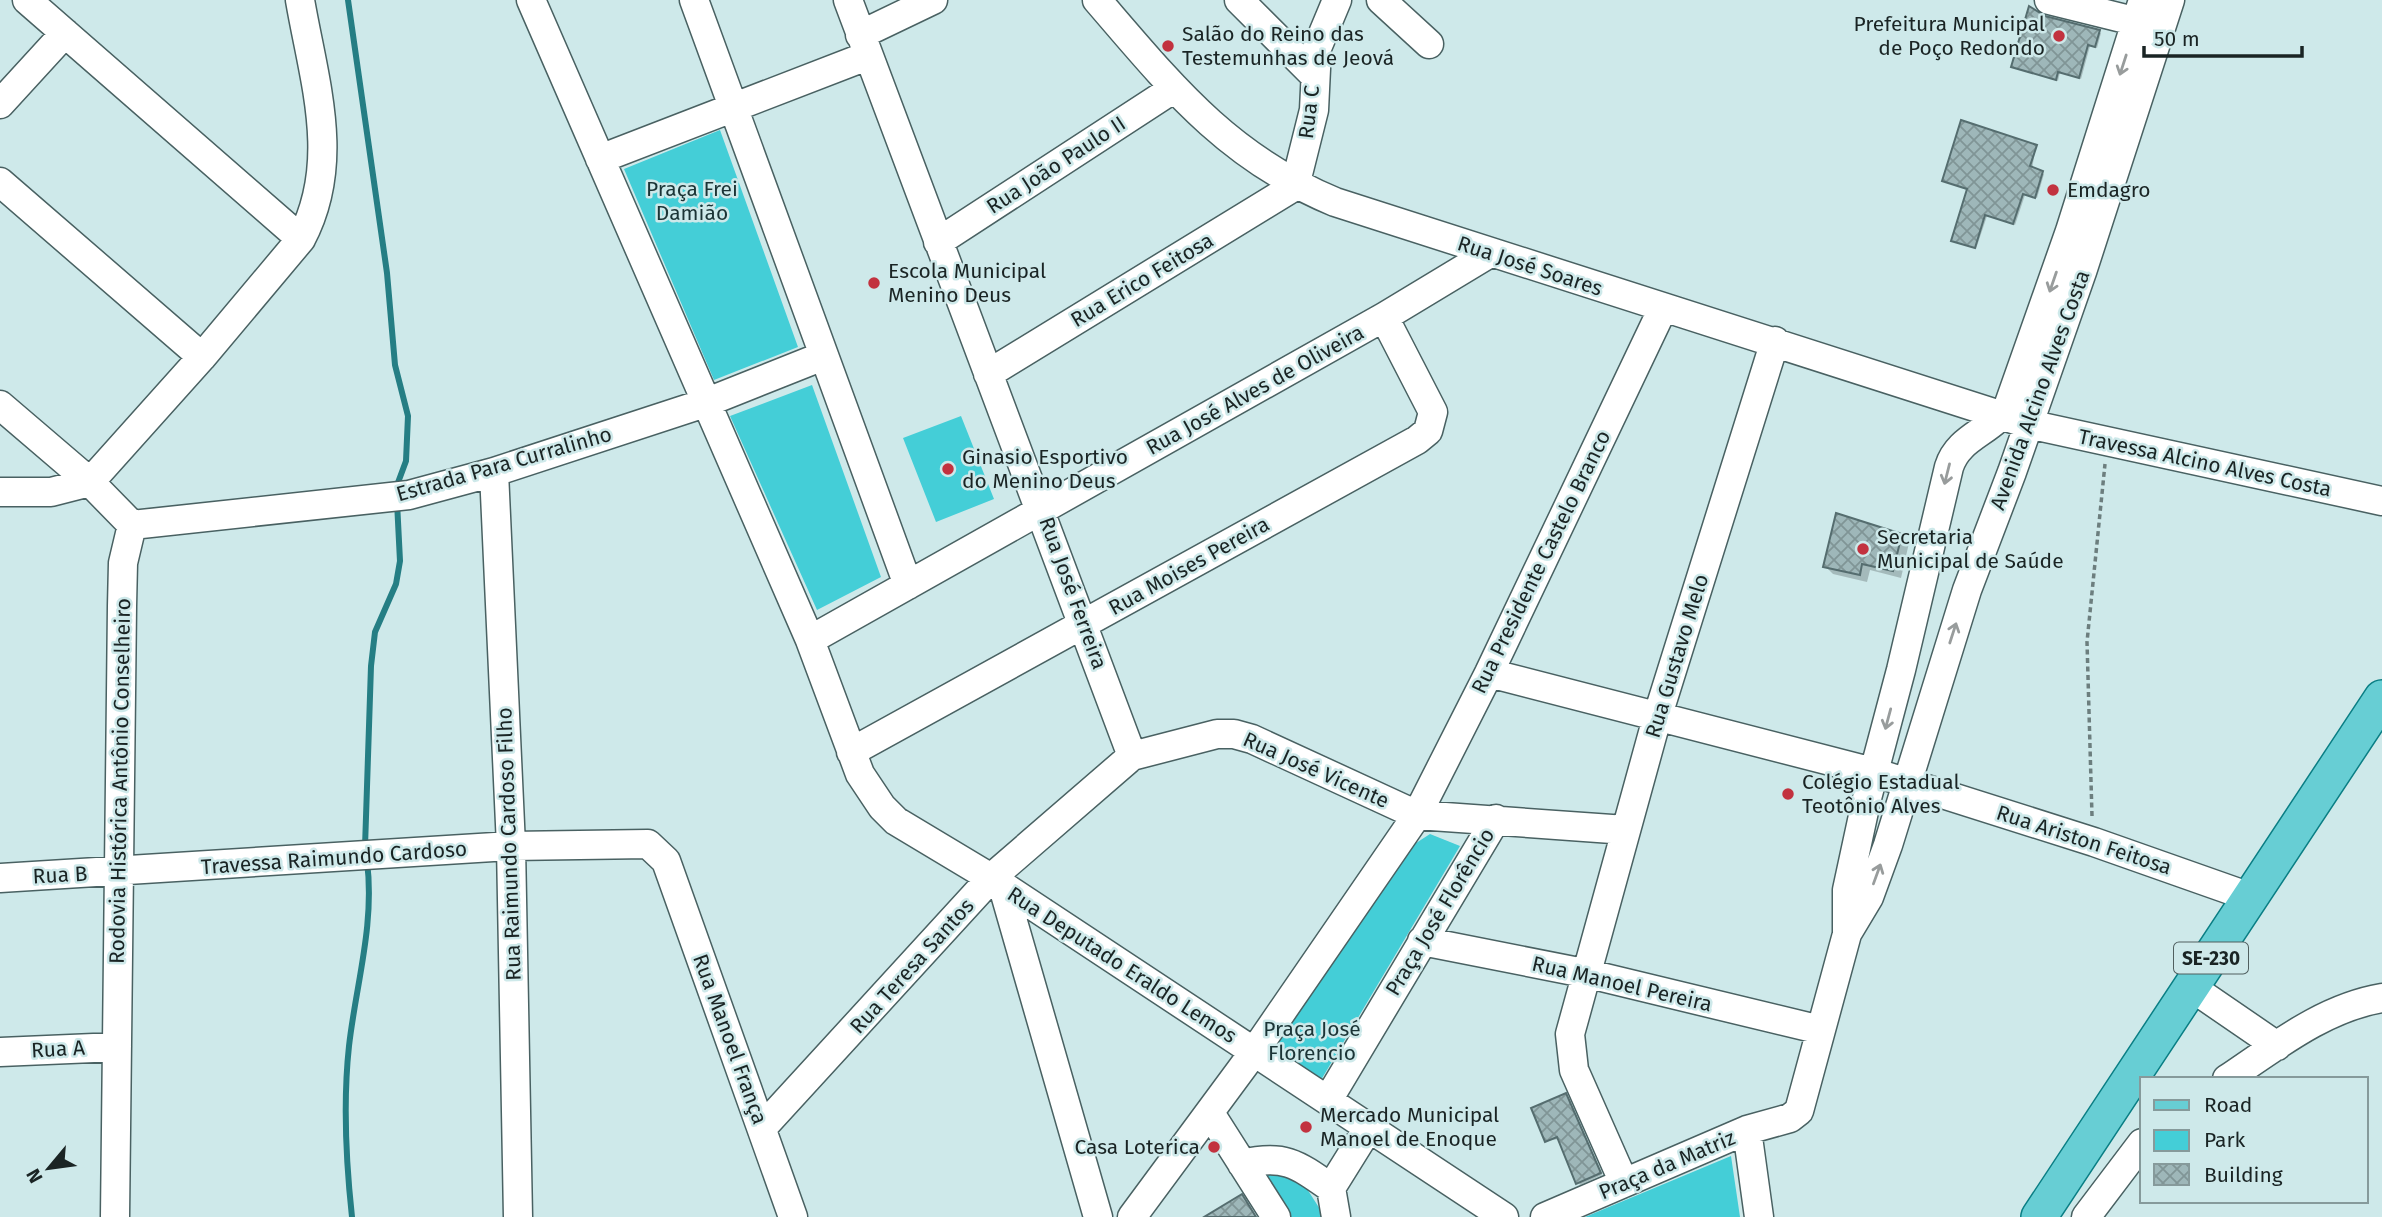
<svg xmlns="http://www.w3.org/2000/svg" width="2382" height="1217" viewBox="0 0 2382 1217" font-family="'Fira Sans',sans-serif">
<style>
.green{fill:#44ced7}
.shadow{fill:#0003}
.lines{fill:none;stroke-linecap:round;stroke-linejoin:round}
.stream{stroke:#257e84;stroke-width:6}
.building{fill:url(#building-cross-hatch);stroke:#556d6f;stroke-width:2}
.minor-casing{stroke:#496162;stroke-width:31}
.major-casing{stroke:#0a7e84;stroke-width:38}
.path{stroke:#6c7e7e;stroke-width:3.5;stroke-dasharray:5 3.5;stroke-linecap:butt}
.minor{stroke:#fff;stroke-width:28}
.major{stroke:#67ced4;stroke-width:35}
.oneway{stroke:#989c9c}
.poi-dot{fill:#c2323f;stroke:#cee9ea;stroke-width:2.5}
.labels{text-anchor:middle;stroke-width:5;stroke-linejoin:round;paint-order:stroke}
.shield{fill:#cee9ea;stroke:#505f5f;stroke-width:2}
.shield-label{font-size:19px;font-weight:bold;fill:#1a2424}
.poi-label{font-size:21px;fill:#1a2424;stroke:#cee9ea;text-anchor:start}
.street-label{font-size:21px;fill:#1a2424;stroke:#cee9ea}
.park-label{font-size:21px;fill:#1b3436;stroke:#cee9ea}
</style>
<defs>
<pattern id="building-cross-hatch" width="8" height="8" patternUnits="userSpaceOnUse" patternTransform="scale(1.75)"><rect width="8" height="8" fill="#9eb7b9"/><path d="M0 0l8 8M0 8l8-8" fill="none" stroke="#809596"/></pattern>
</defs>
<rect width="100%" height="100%" fill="#cee9ea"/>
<path class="green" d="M720,130l78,217 -84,33 -90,-211z
M812,385l69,192 -64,33 -87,-194z
M961,416l33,83 -58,23 -33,-84z
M1430,834l30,12 -139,234 -49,-28 141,-207z
M1731,1156l9,61h-155z
M1273,1171l29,10 23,36h-37l-27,-42z"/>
<path class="shadow" d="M2044,18l57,15 -4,15 -7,-2 -9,33 -21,-7 -2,9 -45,-14z
M2036,146l-4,23 12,5 -7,24 -12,-3 -10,30 -28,-9 -11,33 -21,-7 14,-52 -25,-9z
M1901,535l8,8 -8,35 -31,-8 -3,12 -34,-8 -8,-8z
M1568,1097l34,78 -22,10 -21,-46 -12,2z"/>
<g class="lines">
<path class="stream" d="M348,0l39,273 8,92 13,51 -2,45 -10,27
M365,847l6,-181 4,-34 21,-48 4,-23 -3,-59
M352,1217c-6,-55 -9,-116 -3,-171 7,-62 26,-121 18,-185"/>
</g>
<path class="building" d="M2029,6l16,10 55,14 -5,17 -7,-2 -9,33 -21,-6 -2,8 -45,-13z
M1961,120l76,25 -7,21 13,5 -8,27 -12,-4 -10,30 -28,-9 -10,33 -24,-7 16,-52 -25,-8z
M1836,513l66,21 -9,37 -31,-7 -2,11 -37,-8z
M1566,1093l35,80 -25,11 -19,-47 -12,5 -14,-34z
M1242,1194l14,23h-52z"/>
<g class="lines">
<g class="minor-casing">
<path id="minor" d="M27,0l274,239
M531,0l279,640 50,134 22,33 14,14 95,57 513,339
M694,0l214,585
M848,0l284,756
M1097,0c74,86 130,157 238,202l693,222 354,77
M1239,0l74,74
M1381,0l48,44
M2049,0l105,26
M860,35l73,-35
M0,104l65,-71
M600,159l267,-103
M0,182l202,175
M938,242l235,-153
M988,374l307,-188 19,-76 3,-62 20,-48
M0,405l90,77 42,43
M494,472l17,374 7,371
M0,492h51l39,-10 112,-125 99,-118c41,-77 13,-158 -1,-239
M132,525l277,-30 85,-23 211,-69 118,-47
M810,640l574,-323 106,-64
M1489,673l384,99 221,70 159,56
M851,752l566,-312 11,-9 5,-19 -49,-95
M0,878l511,-32 137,-2 18,17 127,356
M1003,887l95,330
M1848,932l21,-35 19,-52 79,-255 45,-118 70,-200 88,-272
M1422,941l167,33 232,56
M2191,987l86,59
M0,1052l117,-5
M2227,1079c48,-32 96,-71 155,-81
M1328,1100l168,-281
M1210,1113l66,104
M762,1128l229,-250 141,-122 85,-22h17l18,5 165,76 209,15
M1747,1130l12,87
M1242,1164c42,-10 55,0 89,24
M1624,1183l-50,-113 -4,-36 87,-316 118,-377
M115,1217l7,-611 1,-43 9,-38
M1132,1217l122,-165 163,-237 72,-142 174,-365
M1336,1217l-5,-29 38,-61
M1545,1217l202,-87 43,-12 9,-7 48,-177v-44l19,-88 35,-132 48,-203c10,-32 45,-35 60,-63l61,-173 73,-231
M2086,1217l56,-74"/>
</g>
<g class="major-casing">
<path id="major" d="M2039,1217l343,-519"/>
</g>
<path class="path" d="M2092,816l-5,-174 18,-178"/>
<use href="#minor" class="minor"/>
<use href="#major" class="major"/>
</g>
<defs><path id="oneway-shaft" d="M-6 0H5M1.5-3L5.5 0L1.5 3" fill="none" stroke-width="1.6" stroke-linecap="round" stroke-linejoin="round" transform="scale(1.75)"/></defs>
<g class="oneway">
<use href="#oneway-shaft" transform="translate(2123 65) rotate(108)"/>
<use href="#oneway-shaft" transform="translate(2053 282) rotate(109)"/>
<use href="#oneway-shaft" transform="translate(1947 474) rotate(104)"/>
<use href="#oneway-shaft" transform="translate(1953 633) rotate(-72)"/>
<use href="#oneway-shaft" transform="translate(1888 719) rotate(105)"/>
<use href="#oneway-shaft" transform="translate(1877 874) rotate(-70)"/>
</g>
<g class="poi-dot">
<circle cx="2059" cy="36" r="7"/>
<circle cx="1168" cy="46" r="7"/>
<circle cx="2053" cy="190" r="7"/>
<circle cx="874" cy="283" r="7"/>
<circle cx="948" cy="469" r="7"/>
<circle cx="1863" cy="549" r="7"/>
<circle cx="1788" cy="794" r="7"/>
<circle cx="1306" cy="1127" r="7"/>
<circle cx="1214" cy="1147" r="7"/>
</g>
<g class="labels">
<rect class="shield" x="2174" y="942.5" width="74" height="31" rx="5"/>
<g class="shield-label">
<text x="2211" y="965">SE-230</text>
</g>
<g class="poi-label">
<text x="2045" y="31" text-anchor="end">Prefeitura Municipal<tspan x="2045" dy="24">de Poço Redondo</tspan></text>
<text x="1182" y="41">Salão do Reino das<tspan x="1182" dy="24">Testemunhas de Jeová</tspan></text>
<text x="2067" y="197">Emdagro</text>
<text x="888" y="278">Escola Municipal<tspan x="888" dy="24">Menino Deus</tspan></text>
<text x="962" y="464">Ginasio Esportivo<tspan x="962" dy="24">do Menino Deus</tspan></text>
<text x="1877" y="544">Secretaria<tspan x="1877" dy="24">Municipal de Saúde</tspan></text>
<text x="1802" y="789">Colégio Estadual<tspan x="1802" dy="24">Teotônio Alves</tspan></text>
<text x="1320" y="1122">Mercado Municipal<tspan x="1320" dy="24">Manoel de Enoque</tspan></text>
<text x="1200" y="1154" text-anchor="end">Casa Loterica</text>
</g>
<g class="street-label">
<text transform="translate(1309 112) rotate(-83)" y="7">Rua C</text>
<text transform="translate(1056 165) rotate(-33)" y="7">Rua João Paulo II</text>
<text transform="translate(1530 266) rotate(18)" y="7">Rua José Soares</text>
<text transform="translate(1142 280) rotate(-31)" y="7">Rua Erico Feitosa</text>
<text transform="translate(1255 390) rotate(-29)" y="7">Rua José Alves de Oliveira</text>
<text transform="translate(2040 390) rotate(-70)" y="7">Avenida Alcino Alves Costa</text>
<text transform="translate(2205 463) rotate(12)" y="7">Travessa Alcino Alves Costa</text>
<text transform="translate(504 464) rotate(-16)" y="7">Estrada Para Curralinho</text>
<text transform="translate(1541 562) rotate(-64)" y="7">Rua Presidente Castelo Branco</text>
<text transform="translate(1189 566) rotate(-29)" y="7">Rua Moises Pereira</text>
<text transform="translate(1073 593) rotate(70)" y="7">Rua José Ferreira</text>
<text transform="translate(1677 656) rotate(-73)" y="7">Rua Gustavo Melo</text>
<text transform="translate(1316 770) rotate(24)" y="7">Rua José Vicente</text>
<text transform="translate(120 781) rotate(-89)" y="7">Rodovia Histórica Antônio Conselheiro</text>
<text transform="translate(2084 840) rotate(18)" y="7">Rua Ariston Feitosa</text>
<text transform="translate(509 844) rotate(-92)" y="7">Rua Raimundo Cardoso Filho</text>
<text transform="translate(334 858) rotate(-4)" y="7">Travessa Raimundo Cardoso</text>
<text transform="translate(60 875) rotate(-3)" y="7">Rua B</text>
<text transform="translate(1440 912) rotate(-59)" y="7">Praça José Florêncio</text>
<text transform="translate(1122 965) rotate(33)" y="7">Rua Deputado Eraldo Lemos</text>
<text transform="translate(912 966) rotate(-48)" y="7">Rua Teresa Santos</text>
<text transform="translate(1622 984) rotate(13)" y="7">Rua Manoel Pereira</text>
<text transform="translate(730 1039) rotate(70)" y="7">Rua Manoel França</text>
<text transform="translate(58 1049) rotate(-3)" y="7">Rua A</text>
<text transform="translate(1667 1165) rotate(-23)" y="7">Praça da Matriz</text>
</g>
<g class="park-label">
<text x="692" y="196">Praça Frei<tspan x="692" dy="24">Damião</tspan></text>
<text x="1312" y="1036">Praça José<tspan x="1312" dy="24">Florencio</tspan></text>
</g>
</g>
<rect x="2140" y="1077" width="228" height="126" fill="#cee9ea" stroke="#869a9b" stroke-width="2"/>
<rect x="2154" y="1100" width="35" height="10" fill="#67ced4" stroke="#869a9b" stroke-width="2"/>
<text x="2204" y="1112" font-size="21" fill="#1a2424">Road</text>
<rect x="2154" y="1130" width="35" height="21" fill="#44ced7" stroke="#869a9b" stroke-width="2"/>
<text x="2204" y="1147" font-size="21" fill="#1a2424">Park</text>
<rect x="2154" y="1164" width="35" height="21" fill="url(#building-cross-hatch)" stroke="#869a9b" stroke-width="2"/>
<text x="2204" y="1182" font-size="21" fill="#1a2424">Building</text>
<g transform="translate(49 1168) rotate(241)" stroke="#cee9ea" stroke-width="5" paint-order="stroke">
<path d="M0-5L12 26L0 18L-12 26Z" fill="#1a2424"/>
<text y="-10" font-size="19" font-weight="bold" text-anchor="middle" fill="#1a2424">N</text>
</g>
<path d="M2144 46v10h158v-10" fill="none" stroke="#1a2424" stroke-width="3.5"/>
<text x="2154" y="46" font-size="21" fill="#1a2424" stroke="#cee9ea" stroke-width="5" paint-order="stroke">50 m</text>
</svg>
